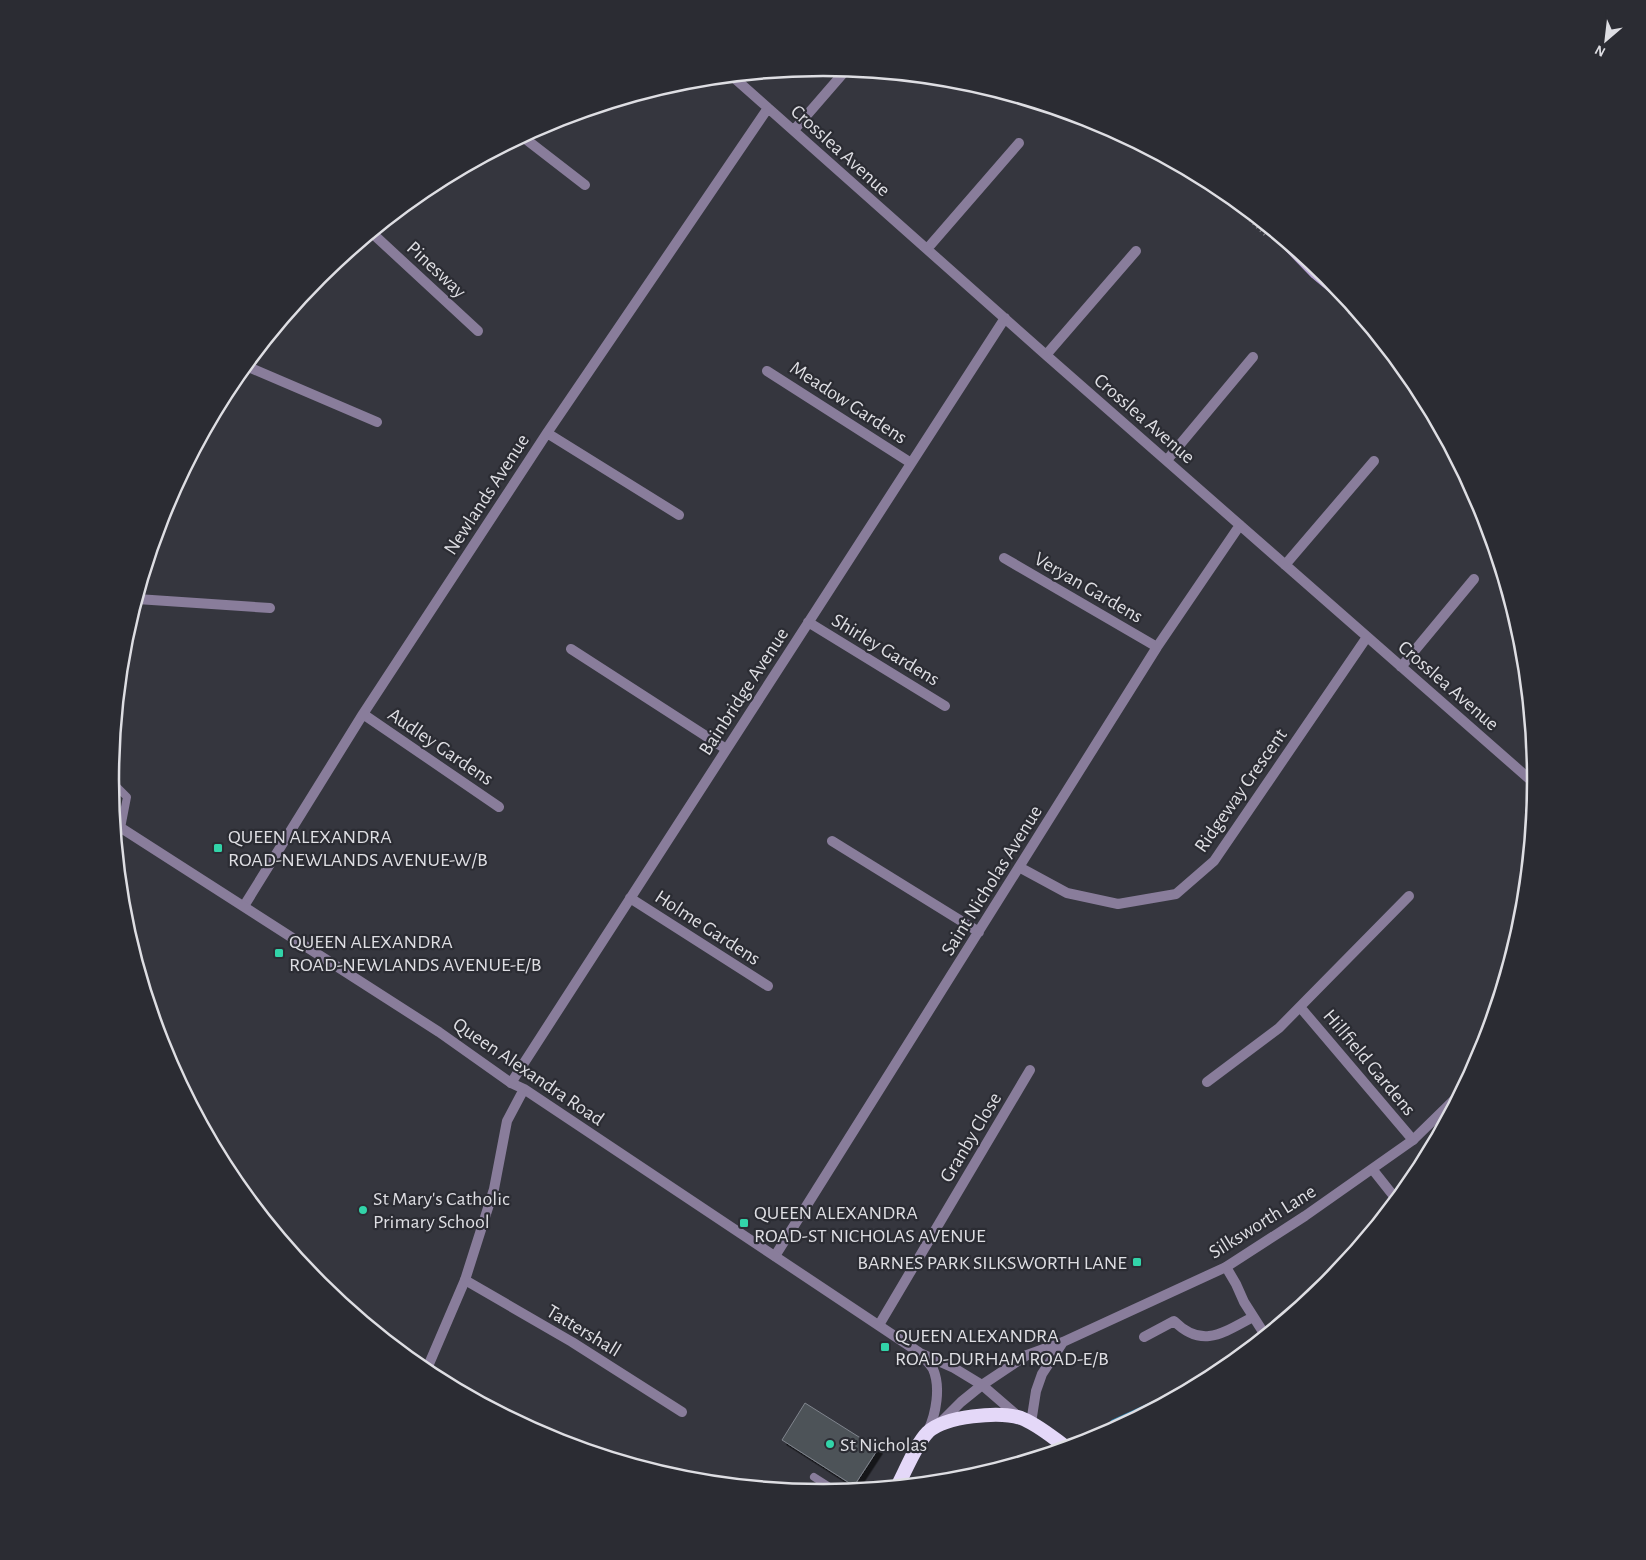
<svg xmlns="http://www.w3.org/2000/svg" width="1646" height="1560" viewBox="0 0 1646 1560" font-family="'Alegreya Sans',sans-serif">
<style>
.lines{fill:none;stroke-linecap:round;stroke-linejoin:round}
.stream{stroke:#2f80ac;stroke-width:5}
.building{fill:#4d5259;stroke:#80858d;filter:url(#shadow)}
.path{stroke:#84858b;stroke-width:3;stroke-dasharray:1 4;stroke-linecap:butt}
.service{stroke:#897d9b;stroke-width:8}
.minor{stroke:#897d9b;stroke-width:10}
.tertiary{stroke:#897d9b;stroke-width:10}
.secondary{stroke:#b7a4d3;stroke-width:10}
.trunk{stroke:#e4d8f8;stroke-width:14}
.poi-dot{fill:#32d4a9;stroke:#2b2c33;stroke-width:2}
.labels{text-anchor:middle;stroke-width:4.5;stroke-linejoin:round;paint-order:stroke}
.street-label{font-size:20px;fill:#dedee3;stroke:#2b2c33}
.poi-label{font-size:20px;fill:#dedee3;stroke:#2b2c33;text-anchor:start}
.rim{fill:none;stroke:#dedee3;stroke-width:2.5}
</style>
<defs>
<filter id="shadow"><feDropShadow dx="4.5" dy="4.5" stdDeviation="0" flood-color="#0009"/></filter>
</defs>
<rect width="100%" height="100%" fill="#35363e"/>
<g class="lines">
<path class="stream" d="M1113,1422l81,-37"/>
</g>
<path class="building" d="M805,1403l73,46 -24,37 -72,-46z"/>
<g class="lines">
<path class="path" d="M1214,185l53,52
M1349,312l19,15"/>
<path class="service" d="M111,781l16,16 -6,31
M814,1477l22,14"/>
<path class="minor" d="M732,76l314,279 489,429
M794,130l52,-60
M523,137l62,48
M372,233l106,98
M927,249l92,-106
M1046,355l90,-104
M246,366l131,56
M767,371l144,92
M547,433l132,82
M1167,460l86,-103
M1004,558l153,89
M1285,565l89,-104
M137,599l133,9
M808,622l137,84
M571,649l155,100
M1401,667l73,-88
M363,714l136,93
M832,841l147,91
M1019,867l48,26 51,11 58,-10 38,-33 153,-224
M630,898l138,88
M244,906l119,-192 184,-281 221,-325
M1300,1007l113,133
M1207,1082l72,-54 130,-132
M511,1083l494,-765
M1373,1170l23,29
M775,1256l382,-609 83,-122
M1226,1267l10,17 8,18 21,33
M465,1280l107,62 110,70
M879,1325l151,-255
M1144,1337l30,-16c28,28 49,12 79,-4"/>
<path class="tertiary" d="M115,824l324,208 72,51 13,6 396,264 34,15 28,17 37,32
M921,1354c4,5 9,10 12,15 8,18 3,45 -5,62
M426,1371l39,-91 29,-91 13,-68 17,-32
M1031,1423l5,-32 6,-17 21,-32
M939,1424l22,-22 21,-17 45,-30 36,-13 163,-75 79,-51 108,-76 45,-44"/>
<path class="secondary" d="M1279,237l36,37 30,25"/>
<path class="trunk" d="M898,1485c8,-15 18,-41 30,-53 17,-16 71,-21 93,-14 16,6 31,19 45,29"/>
</g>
<g class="poi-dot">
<rect x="213" y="843" width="10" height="10" rx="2.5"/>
<rect x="274" y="948" width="10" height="10" rx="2.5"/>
<circle cx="363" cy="1210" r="5"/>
<rect x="739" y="1218" width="10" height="10" rx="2.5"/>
<rect x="1132" y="1257" width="10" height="10" rx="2.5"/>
<rect x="880" y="1342" width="10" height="10" rx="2.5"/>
<circle cx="830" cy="1444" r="5"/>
</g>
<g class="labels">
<g class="street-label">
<text transform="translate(841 150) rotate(42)" y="7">Crosslea Avenue</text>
<text transform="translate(437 269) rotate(43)" y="7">Pinesway</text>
<text transform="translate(849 402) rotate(33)" y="7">Meadow Gardens</text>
<text transform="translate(1145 418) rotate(41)" y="7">Crosslea Avenue</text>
<text transform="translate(486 494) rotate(-57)" y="7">Newlands Avenue</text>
<text transform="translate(1089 587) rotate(30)" y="7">Veryan Gardens</text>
<text transform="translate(886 649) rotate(31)" y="7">Shirley Gardens</text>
<text transform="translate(1449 685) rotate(41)" y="7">Crosslea Avenue</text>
<text transform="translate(743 691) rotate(-57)" y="7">Bainbridge Avenue</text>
<text transform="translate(441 746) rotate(34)" y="7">Audley Gardens</text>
<text transform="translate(1240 790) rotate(-55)" y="7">Ridgeway Crescent</text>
<text transform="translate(991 880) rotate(-58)" y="7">Saint Nicholas Avenue</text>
<text transform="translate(708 927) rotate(33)" y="7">Holme Gardens</text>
<text transform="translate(1370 1062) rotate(50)" y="7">Hillfield Gardens</text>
<text transform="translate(529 1071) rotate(34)" y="7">Queen Alexandra Road</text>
<text transform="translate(970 1137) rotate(-59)" y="7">Granby Close</text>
<text transform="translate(1262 1221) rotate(-32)" y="7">Silksworth Lane</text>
<text transform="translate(584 1330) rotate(31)" y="7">Tattershall</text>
</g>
<g class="poi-label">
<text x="228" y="843">QUEEN ALEXANDRA<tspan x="228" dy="23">ROAD-NEWLANDS AVENUE-W/B</tspan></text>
<text x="289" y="948">QUEEN ALEXANDRA<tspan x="289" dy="23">ROAD-NEWLANDS AVENUE-E/B</tspan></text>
<text x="373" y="1205">St Mary's Catholic<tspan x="373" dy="23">Primary School</tspan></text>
<text x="754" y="1219">QUEEN ALEXANDRA<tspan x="754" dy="23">ROAD-ST NICHOLAS AVENUE</tspan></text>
<text x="1127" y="1269" text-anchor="end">BARNES PARK SILKSWORTH LANE</text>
<text x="895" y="1342">QUEEN ALEXANDRA<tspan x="895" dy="23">ROAD-DURHAM ROAD-E/B</tspan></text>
<text x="840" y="1451">St Nicholas</text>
</g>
</g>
<path d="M0 0H1646V1560H0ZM119 780a704 704 0 1 1 1408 0a704 704 0 1 1-1408 0Z" fill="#2b2c33" fill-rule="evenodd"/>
<path class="rim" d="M119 780a704 704 0 1 1 1408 0a704 704 0 1 1-1408 0Z"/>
<g transform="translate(1606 40) rotate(208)" stroke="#2b2c33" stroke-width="4" paint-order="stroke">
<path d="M0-4L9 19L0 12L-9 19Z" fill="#dedee3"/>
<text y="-8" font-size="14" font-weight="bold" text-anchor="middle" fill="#dedee3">N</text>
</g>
</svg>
